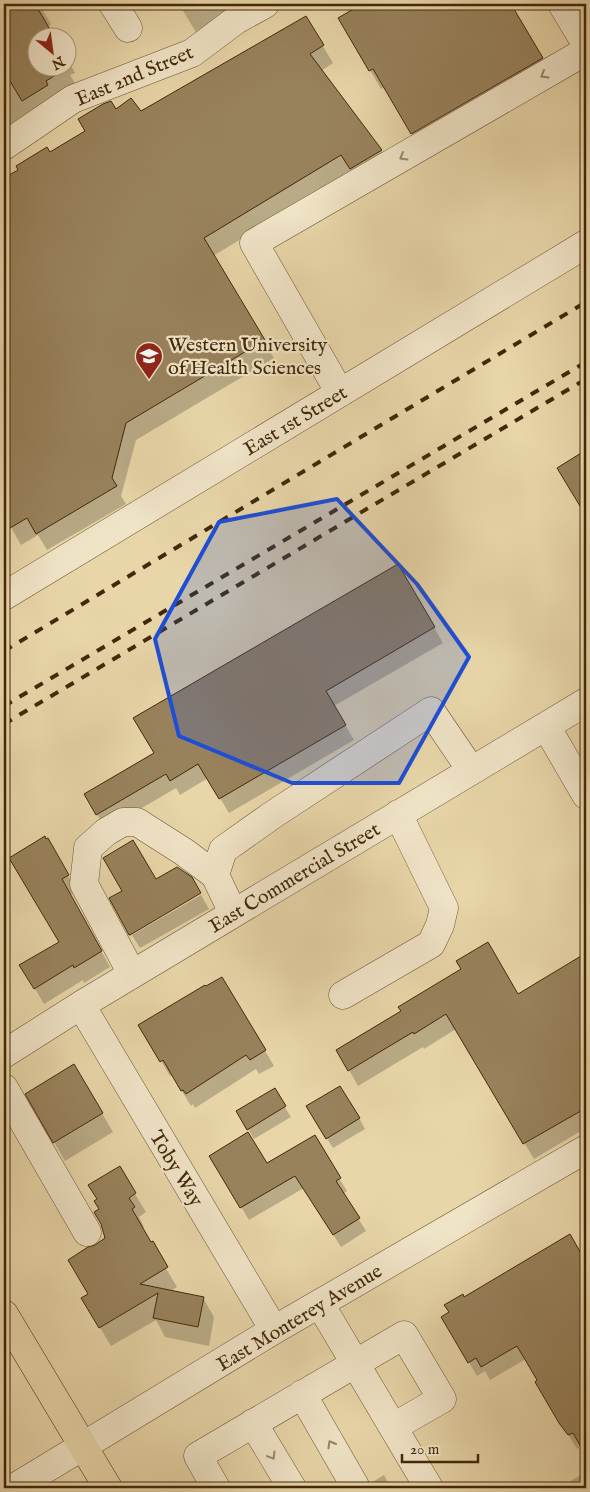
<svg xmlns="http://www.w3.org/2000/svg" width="590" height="1492" viewBox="0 0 590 1492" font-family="'IM FELL English',serif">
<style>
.shadow{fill:#0003}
.building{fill:#98825c;stroke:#422809}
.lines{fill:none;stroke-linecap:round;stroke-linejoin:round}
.minor-casing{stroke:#6c5431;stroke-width:29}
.major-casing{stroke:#422809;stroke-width:29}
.minor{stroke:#f0e4c7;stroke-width:28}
.major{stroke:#e8d6a9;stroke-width:28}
.rail{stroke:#422809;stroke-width:4;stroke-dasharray:9 9;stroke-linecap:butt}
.oneway{stroke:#998668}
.marked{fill:#1d4ed8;fill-opacity:0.2;stroke:#1d4ed8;stroke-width:4;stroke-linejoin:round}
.labels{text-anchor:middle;stroke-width:4.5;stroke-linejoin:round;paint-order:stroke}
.street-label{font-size:20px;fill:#422809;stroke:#f0e4c7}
.poi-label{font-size:20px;fill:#422809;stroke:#f0e4c7;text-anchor:start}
</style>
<rect width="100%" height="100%" fill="#e8d6a9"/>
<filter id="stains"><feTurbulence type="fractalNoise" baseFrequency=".004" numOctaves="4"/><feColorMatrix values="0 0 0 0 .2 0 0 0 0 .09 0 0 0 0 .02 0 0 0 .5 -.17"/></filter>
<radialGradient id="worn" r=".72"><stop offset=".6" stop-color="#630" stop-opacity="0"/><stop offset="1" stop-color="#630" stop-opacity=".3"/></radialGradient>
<path class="shadow" d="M4,4h35l12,20 -13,14v30h30v-8l7,13 -5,2 6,10 -72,51z
M179,4h69l-51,30z
M365,4h145l43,73 -130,75 -38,-65 -4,2 -41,-71z
M306,18l27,45 -12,8 60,79 10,18 -39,4 -139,84 61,102 -138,82 -15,56 5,8 -79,46 -9,-15 -17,10 -17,-30v-335l83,-48 29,-21 25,2z
M586,452v59l-1,1 -26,-44z
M398,565l45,78 -109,63 20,34 -125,73 -21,-35 -28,17 -4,-7 -70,41 -21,-35 71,-41z
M46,840h1l30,51 -7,4 40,72 -26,16 -1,-3 -39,24 -23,-39 39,-23z
M201,895l8,14 -69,39 -8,-13z
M586,955v173l-52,31 -78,-130 -32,20 -1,-2 -65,39 -20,-36 65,-39 115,-16z
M222,978l52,88 -15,8 -3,-5 -61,39 -2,-4 -2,2 -19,-31 -2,1 -30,-51z
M74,1066l39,66 -48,29 -38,-67z
M274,1090l17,27 -37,22 -16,-27z
M308,1107l51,11 6,11 -32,19z
M314,1137l33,54 -4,3 23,37 -25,16 -37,-59 -55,32 -31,-51 49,-4z
M135,1194l11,18 -7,5 5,10 -2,1 35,59 -7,4 33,7 11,19 -5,29 -44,-9 -9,-17 -45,26 -28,-47 6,-4 7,-49 10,-8 -4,-14 -7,-12z
M570,1236l16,28v128l-13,7 13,23v21l-9,6 -33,-53 -5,-15 -13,-22 -36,21 -5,-9 -8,5 -34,-58 7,-5 14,-15z
M586,1472v16h-27z
M384,1475l7,13h-20v-5z"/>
<path class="building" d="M4,4h31l20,34h-17v30h22l2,3 -16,10 2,4 -26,16 -18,-30z
M362,4h149l32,54 -132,76 -38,-65 -4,2 -31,-53z
M306,16l18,29 -14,9 72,96 -32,19 -9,-14 -137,83 61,102 -139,83 -14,55 5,8 -81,48 -9,-16 -17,10 -6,-11v-339l14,-8 -2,-4 31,-19 3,5 35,-21 -7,-12 25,-15 8,-3 5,8 15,-11 10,13z
M586,450v66l-29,-48z
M398,564l37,63 -109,64 20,34 -127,74 -21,-35 -28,17 -4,-7 -70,41 -12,-21 70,-41 -21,-35z
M45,836l1,3 2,-1 21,37 -7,4 40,72 -28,17 -1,-3 -39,24 -15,-24 40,-23 -50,-84z
M133,840l23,39 21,-12 15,10 9,16 -71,42h-1l-20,-37 13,-7 -19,-33z
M488,942l30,52 68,-41v155l-63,36 -77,-130 -32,20 -1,-2 -65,39 -12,-21 65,-39 -3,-4 63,-38 -5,-8z
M222,977l44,73 -16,10 -4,-5 -60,39 -3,-4 -2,1 -18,-31 -3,2 -22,-37 67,-40 1,1z
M74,1064l29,49 -50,30 -28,-49z
M340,1086l20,32 -34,21 -20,-33z
M275,1088l11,18 -39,24 -11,-19z
M248,1132l19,31 48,-28 26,43 -5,3 24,37 -27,17 -38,-59 -55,32 -31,-52z
M120,1166l16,27 -7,5 6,9 -3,2 19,33 2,-1 15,26 -28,17 64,13 -6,30 -45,-9 5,-25 -59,35 -18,-30 7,-4 -20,-34 20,-13 7,-2 10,-7 -4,-14 -7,-12 5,-3 -5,-8 3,-2 -9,-14z
M570,1234l16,28v194l-13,-23 -5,2 -9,-12 -24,-41 2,-2 -20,-34 -36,21 -5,-9 -8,5 -27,-46 8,-5 -5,-7 19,-11 1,3z"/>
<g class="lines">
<g class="minor-casing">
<path id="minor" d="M113,4l15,24
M562,4l24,40
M4,146l69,-47 119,-46 44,-33 29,-16
M340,393l-86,-150 332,-192
M4,596l582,-352
M546,726l40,69
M233,913l-18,-38 8,-25 48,-34 160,-105 40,59
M132,974l-48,-90 4,-36 18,-16 17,-10h14l47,30 31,23
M343,995l88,-51 9,-19 4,-17 -46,-94
M81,1005l193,325
M4,1054l77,-49 505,-303
M4,1088l83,144
M320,1304l109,184
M302,1394l53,92 -3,2
M253,1423l39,65
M14,1488l260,-158 312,-181
M216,1488l-18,-32 206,-121 38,64 -49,28"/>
</g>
<g class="major-casing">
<path id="major" d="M4,1314l104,174"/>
</g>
<use href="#minor" class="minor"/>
<use href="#major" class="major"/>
<path class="rail" d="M4,651l582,-349
M4,706l582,-344
M4,724l582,-345"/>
</g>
<defs><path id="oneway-chevron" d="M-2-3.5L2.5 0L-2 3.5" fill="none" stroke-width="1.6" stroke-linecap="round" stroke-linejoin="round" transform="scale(1.25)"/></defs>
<g class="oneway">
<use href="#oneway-chevron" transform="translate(544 75) rotate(150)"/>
<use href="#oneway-chevron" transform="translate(403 157) rotate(150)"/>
<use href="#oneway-chevron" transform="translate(331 1444) rotate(-120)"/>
<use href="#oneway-chevron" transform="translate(272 1456) rotate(59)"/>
</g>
<path class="marked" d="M337,499l80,85 52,73 -70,126h-107l-113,-47 -24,-97 64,-117z"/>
<defs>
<g id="university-pin" transform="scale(1.4375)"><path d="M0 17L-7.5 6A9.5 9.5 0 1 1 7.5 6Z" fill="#8f2418" stroke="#f0e4c7"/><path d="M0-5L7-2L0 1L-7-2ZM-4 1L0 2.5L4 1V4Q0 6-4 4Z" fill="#fff"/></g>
</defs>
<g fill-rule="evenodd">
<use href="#university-pin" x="149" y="356"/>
</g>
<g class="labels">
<g class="street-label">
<text transform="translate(134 75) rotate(-23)" y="7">East 2nd Street</text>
<text transform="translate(295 420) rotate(-31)" y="7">East 1st Street</text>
<text transform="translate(294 877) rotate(-31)" y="7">East Commercial Street</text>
<text transform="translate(177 1168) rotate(59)" y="7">Toby Way</text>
<text transform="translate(299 1317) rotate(-31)" y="7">East Monterey Avenue</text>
</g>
<g class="poi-label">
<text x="168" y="351">Western University<tspan x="168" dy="23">of Health Sciences</tspan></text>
</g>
</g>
<rect width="590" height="1492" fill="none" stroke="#e8d6a9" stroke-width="20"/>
<rect x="5" y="5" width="580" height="1482" fill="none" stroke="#422809" stroke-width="2.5"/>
<rect x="10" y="10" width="570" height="1472" fill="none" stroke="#422809"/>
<g transform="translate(52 52) rotate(151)"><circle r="24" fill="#f0e4c7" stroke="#aa997b"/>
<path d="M0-4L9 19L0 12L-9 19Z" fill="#8f2418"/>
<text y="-8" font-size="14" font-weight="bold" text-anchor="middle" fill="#422809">N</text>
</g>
<path d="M402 1454v8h76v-8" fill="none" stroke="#422809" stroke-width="2.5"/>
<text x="410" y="1454" font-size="15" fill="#422809" stroke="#f0e4c7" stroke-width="4" paint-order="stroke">20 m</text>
<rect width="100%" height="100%" filter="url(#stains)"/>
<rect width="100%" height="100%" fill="url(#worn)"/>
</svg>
